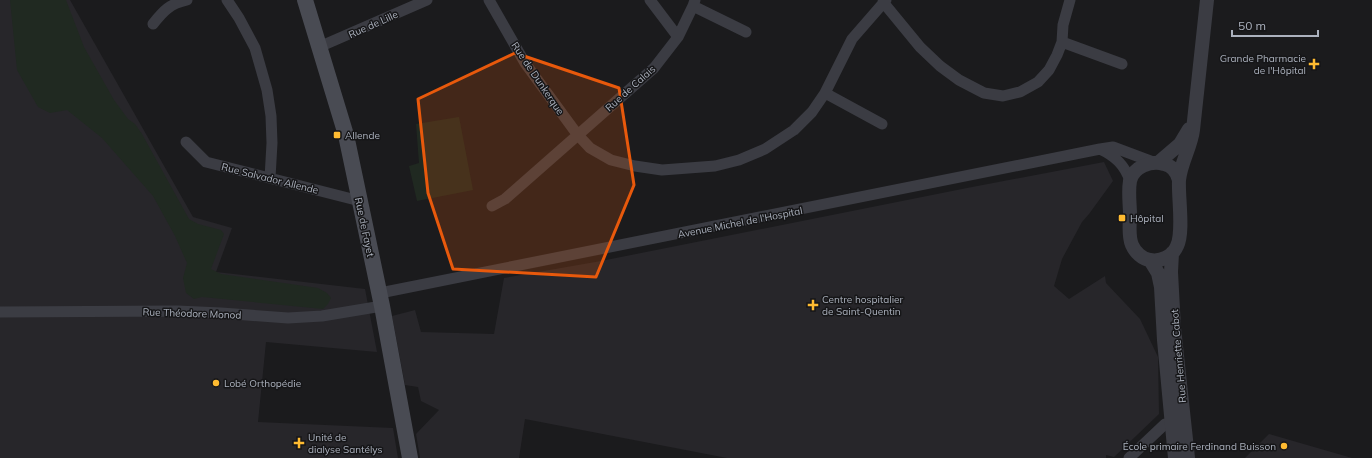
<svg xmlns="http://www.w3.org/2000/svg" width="1372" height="458" viewBox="0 0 1372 458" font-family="Mulish,sans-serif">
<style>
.built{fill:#27262a}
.green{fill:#202921}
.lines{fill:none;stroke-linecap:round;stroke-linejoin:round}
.minor{stroke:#3b3c43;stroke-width:11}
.tertiary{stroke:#3b3c43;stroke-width:14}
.secondary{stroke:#494b53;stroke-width:16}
.marked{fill:#e8590c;fill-opacity:0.2;stroke:#e8590c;stroke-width:3;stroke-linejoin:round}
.poi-dot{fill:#ffbb31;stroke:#161618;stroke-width:1.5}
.labels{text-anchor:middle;stroke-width:3;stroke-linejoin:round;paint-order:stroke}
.street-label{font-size:10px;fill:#acb2be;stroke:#161618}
.poi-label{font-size:10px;fill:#acb2be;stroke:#161618;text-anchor:start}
</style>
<rect width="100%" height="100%" fill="#1b1b1d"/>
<path class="built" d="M0,0h70l123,217 39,11 -16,44 149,17 12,63 -111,-10 -8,80 135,6 5,30h-398z
M1104,162l9,19 -24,33 -7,8 -20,37 -8,27 15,13 36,-23 1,7 34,36 18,38 1,57 -45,43 -8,-2v3h-379l-202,-39 -6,39h-99l-4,-24 23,-24 -18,-9 -3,-14 -13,-2 -13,-69 23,-6 6,22 73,2 10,-56 97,-17 366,-73z
M1269,434l83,24h-107z"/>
<path class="green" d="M10,0h56l18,47 30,53 14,19 7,5 7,10 47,85 9,5 23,6 3,4 -13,35 10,5 97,14 9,5 4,5 -3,6 -5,5 -121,-12 -8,2 -8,-6 -3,-15 4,-15 -12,-27 -22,-40 -51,-58 -35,-28 -17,3 -12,-6 -21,-37z
M459,117l14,73 -56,11 -8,-35 10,-3 -3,-39z"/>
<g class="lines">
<path class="minor" d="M227,0l12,18 16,30 12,42 4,26 1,27 -2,35
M489,0l36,63 52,71 13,14 21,12 24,6 27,4 53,-4 24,-6 26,-11 29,-19 18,-18 13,-19 27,-54 34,-39
M650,0l28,37
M883,2l37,45 20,19 19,14 25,13 19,3 17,-4 18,-10 11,-12 8,-15 5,-13 1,-17 7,-25
M693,6l53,26
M153,24c11,-14 17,-20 34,-24
M1062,42l60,22
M319,47l108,-47
M825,93l57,31
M186,142l20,20 154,39
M1100,149c15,7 25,16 30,32
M492,206l13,-7 149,-131 24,-31 15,-31 2,-6
M380,293l720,-144 13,-2 40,15
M0,312l177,-1 44,2 67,5 34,-2 60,-10
M1129,458l36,-34 12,-1v2"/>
<path class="tertiary" d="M1159,162l21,-18 9,-15
M1179,180c-2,-8 -6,-14 -15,-16 -13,-4 -31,3 -34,17 -2,11 0,23 0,34 0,9 -2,21 2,30 3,7 10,14 18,15 11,2 23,-4 27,-14 7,-14 1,-49 2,-66 2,-18 12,-33 14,-50 5,-43 9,-87 14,-130
M1172,253l-1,19 3,56 14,130
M1150,260l8,13 3,14 3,53 11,118"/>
<path class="secondary" d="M305,0l41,135 36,171 28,152"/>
</g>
<path class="marked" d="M515,53l104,35 15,97 -38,92 -143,-8 -25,-76 -10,-94z"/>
<g class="poi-dot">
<path d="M1312 58h4v4h4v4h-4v4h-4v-4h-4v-4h4z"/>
<rect x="333" y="131" width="8" height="8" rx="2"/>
<rect x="1118" y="214" width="8" height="8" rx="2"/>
<path d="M811 299h4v4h4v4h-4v4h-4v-4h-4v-4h4z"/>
<circle cx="216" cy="383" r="4"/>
<path d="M297 437h4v4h4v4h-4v4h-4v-4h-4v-4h4z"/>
<circle cx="1284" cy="446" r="4"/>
</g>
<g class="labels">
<g class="street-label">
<text transform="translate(373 24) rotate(-24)" y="4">Rue de Lille</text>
<text transform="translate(538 78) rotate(56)" y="4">Rue de Dunkerque</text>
<text transform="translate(630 88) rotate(-42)" y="4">Rue de Calais</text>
<text transform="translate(270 178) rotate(14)" y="4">Rue Salvador Allende</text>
<text transform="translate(740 222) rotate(-11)" y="4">Avenue Michel de l'Hospital</text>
<text transform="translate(365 227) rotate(78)" y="4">Rue de Fayet</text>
<text transform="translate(192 313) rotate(2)" y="4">Rue Théodore Monod</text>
<text transform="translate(1178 356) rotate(-95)" y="4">Rue Henriette Cabot</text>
</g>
<g class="poi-label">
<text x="1306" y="62" text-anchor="end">Grande Pharmacie<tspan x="1306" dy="12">de l'Hôpital</tspan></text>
<text x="345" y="139">Allende</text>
<text x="1130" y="222">Hôpital</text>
<text x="822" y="303">Centre hospitalier<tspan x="822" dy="12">de Saint-Quentin</tspan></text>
<text x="224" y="387">Lobé Orthopédie</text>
<text x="308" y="441">Unité de<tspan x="308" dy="12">dialyse Santélys</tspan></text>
<text x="1276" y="450" text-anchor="end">École primaire Ferdinand Buisson</text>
</g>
</g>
<path d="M1232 30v6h86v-6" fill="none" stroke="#acb2be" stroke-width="2"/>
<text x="1238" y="30" font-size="12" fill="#acb2be" stroke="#161618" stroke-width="3" paint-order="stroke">50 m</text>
</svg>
